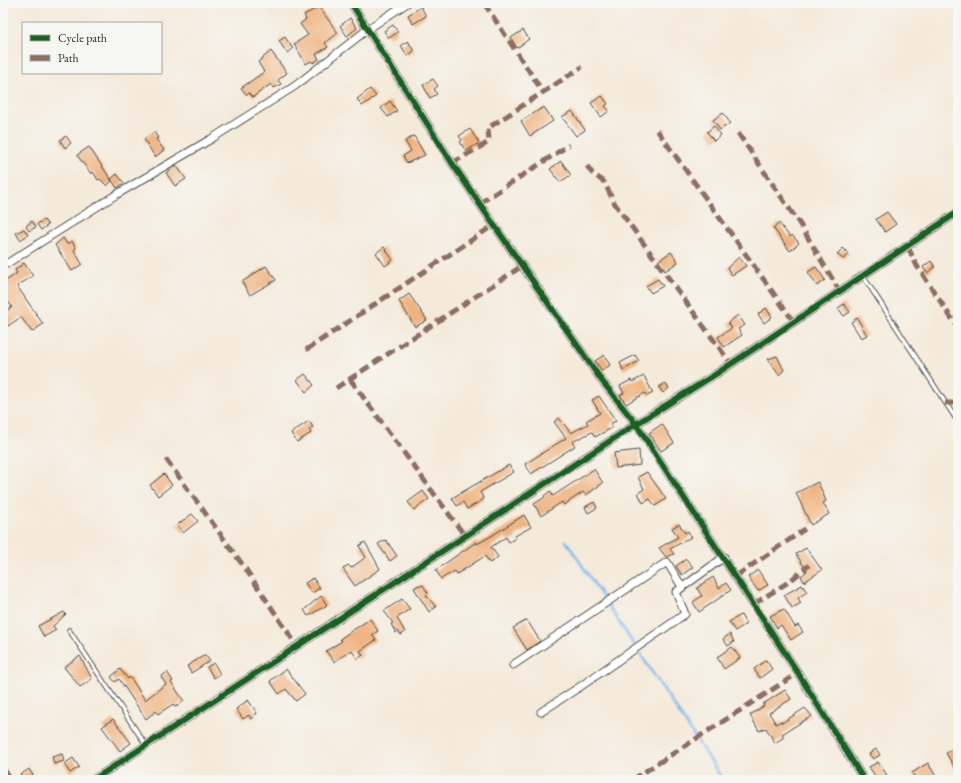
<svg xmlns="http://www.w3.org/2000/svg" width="961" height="783" viewBox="0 0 961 783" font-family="'EB Garamond',serif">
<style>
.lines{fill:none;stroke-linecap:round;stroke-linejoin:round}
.stream{stroke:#7bb6ed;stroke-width:2.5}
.building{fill:#efb27f}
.service-casing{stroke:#494845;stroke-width:5.5}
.minor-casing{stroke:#494845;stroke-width:9}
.service{stroke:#fff;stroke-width:3.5}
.minor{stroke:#fff;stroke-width:7}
.quiet{stroke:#8d6e63;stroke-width:5;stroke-dasharray:10 5;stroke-linecap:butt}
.cycleway-casing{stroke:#f6f6f2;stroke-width:8}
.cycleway{stroke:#1b5e20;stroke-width:6}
</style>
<rect width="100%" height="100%" fill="#f6f6f2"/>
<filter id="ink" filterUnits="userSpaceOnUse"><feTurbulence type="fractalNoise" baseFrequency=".025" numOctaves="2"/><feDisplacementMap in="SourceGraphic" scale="8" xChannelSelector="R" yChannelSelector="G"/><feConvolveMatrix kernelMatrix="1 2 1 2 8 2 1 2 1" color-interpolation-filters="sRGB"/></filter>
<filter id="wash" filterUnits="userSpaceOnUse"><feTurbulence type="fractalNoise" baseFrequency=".012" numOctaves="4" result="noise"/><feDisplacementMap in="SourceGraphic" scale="16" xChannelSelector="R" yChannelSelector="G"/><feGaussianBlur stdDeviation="0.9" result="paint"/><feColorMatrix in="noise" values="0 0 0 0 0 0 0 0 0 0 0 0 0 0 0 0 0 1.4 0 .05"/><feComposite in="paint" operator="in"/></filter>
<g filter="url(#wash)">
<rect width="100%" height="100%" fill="#f4eada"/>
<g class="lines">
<path class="stream" d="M566,541l157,239"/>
</g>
<g id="blocks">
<path class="building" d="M319,7l19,26 -13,10 3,4 -12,7 3,5 -6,4 -2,-2 -5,3 -12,-20 14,-9 -8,-11 6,-5 -2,-4z
M421,7l5,9 -13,8 -5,-9z
M350,18l7,10 -10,8 -7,-10z
M393,25l5,7 -9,6 -5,-7z
M523,30l6,9 -12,9 -6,-10z
M285,37l8,12 -6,4 -8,-12z
M408,41l6,10 -7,5 -6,-11z
M271,51l16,22 -9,7 3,4 -7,4 -3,-4 -18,13 -4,-4 -2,2 -6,-7 23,-16 -6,-10z
M433,79l5,7 -4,3 3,5 -7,4 -7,-13z
M370,89l6,7 -14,10 -5,-7z
M602,96l6,8 -3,2 4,5 -8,6 -10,-14z
M390,101l7,10 -9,6 -7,-9z
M544,107l9,14 -23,15 -9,-15z
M572,111l13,19 -9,6 -14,-19z
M723,113l7,10 -10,7 -7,-10z
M714,126l7,9 -7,6 -7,-9z
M470,129l9,14 -13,8 -6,-9 2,-2 -3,-4z
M154,132l4,6 -2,1 8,11 -9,7 -11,-18z
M66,136l5,7 -6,5 -5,-8z
M414,136l11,19 -18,8 -4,-7 8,-5 -6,-10z
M89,147l23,34 -5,5 -7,-7 -2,1 -5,-8 -2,2 -14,-19z
M561,161l10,14 -11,7 -10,-13z
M176,165l10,14 -11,7 -9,-13z
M117,174l7,9 -7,5 -6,-9z
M887,212l9,12 -11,8 -9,-13z
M44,220l4,5 -7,5 -4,-6z
M32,221l4,6 -7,4 -3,-5z
M779,223l11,14 2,-2 7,8 -9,8 -17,-23z
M24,229l4,6 -8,5 -4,-7z
M63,238l4,6 5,-3 4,7 -2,2 8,14 -10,7 -17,-26z
M384,247l9,13 -8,6 -9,-13z
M843,248l6,6 -6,5 -6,-5z
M671,252l7,10 -13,9 -7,-10z
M739,257l7,9 -14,9 -5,-7z
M931,261l4,6 -8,6 -4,-6z
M24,263l9,13 -16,10 26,38 -11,8 -11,-15 -13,9 -5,-8v-5l9,-6 -9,-13v-11l14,-10 -2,-3z
M266,266l10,14 -26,15 -8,-13z
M816,267l9,13 -8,6 -9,-14z
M658,279l5,7 -12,7 -5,-7z
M409,294l18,26 -12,7 -16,-26z
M844,304l6,8 -6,4 -6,-8z
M766,308l6,9 -8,6 -6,-9z
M738,315l7,10 -7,4 4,6 -18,12 -6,-10 14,-9 -4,-5z
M857,318l10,17 -6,3 -10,-16z
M604,355l6,10 -8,6 -7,-10z
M635,355l4,6 -16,9 -3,-7z
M777,356l7,14 -5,5 -11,-16z
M305,374l9,11 -8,7 -9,-12z
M644,376l9,17 -6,3 -2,-3 -19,11 -6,-9 4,-2 -4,-7 11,-6 1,2z
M665,383l4,5 -6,5 -4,-6z
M599,396l17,25 -6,3 2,4 -17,9 -3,-5 -20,10 3,4 -44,28 -6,-10 41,-26 -12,-16 5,-4 12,15 17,-9 -2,-3 14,-8 -8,-13z
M309,421l4,6 -4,2 2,4 -14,9 -6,-9z
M662,424l12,19 -13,8 -12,-18z
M639,450l1,15 -24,3 -2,-15z
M509,465l5,7 -34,20 4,7 -17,10 -4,-7 -6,4 -5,-8z
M594,469l9,14 -17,12 -3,-3 -19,13 -2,-3 -21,14 -7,-12 11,-7 -1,-1 6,-5 3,5z
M647,472l19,27 -11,7 -5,-7 -7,4 -5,-10 6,-4 -6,-12z
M164,474l8,11 -14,11 -8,-11z
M818,482l8,19 -3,2 6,11 -18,11 -15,-32z
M423,491l6,8 -15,11 -6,-8z
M594,502l3,6 -9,5 -3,-6z
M192,514l6,7 -15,12 -6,-8z
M524,515l7,12 -16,9 1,2 -7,4 -3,-5 -15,10 7,10 -8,6 -5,-7 -28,18 -2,-3 -14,8 -5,-9 40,-28 1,2 16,-9z
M679,524l6,9 3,-2 3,6 -21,12 4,5 -8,3 -7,-9 19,-11 -6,-9z
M386,540l11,16 -7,5 -12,-17z
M365,542l15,27 -25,17 -12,-17 5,-4 3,3 15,-11 -7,-11z
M806,548l16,22 -18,12 -3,-6 6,-5 -11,-17z
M686,559l7,8 -11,8 -6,-9z
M758,570l10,15 -10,6 -10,-14z
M713,577l6,11 7,-5 5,7 -32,22 -6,-10 9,-6 -5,-8z
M313,578l7,10 -8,5 -7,-10z
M419,585l1,1 3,-1 5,8 -2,2 10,12 -7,5 -15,-24z
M802,585l5,7 -9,6 3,5 -9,5 -8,-13z
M321,596l6,9 -19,11 -4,-6z
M402,599l8,10 -13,9 8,14 -4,3 -3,-4 -2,2 -5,-9 2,-1 -9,-12z
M784,609l11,18 3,-2 5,7 -12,8 -10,-15 -4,3 -7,-12z
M64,612l2,2 -13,12 3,4 -12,7 -6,-11z
M741,615l5,9 -11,7 -6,-9z
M370,619l8,12 -6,4 4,5 -16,11 3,4 -5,4 -7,-9 -17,12 -8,-11 16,-10 -2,-2 10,-7z
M527,620l13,21 -13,9 -14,-22z
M730,634l4,8 -6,4 -5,-7z
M732,647l8,11 -16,11 -7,-12z
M205,655l5,6 -19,12 -4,-7z
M80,656l12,23 -12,8 -16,-20z
M766,660l6,9 -12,9 -6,-9z
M214,663l6,11 -6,4 -7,-11z
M120,669l8,10 2,-2 15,23 21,-16 -5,-7 6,-5 6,9 -2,1 13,19 -9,6 -2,-3 -15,10 -2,-3 -10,8 -27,-40 -4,3 -4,-5z
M286,669l19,25 -9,7 -10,-12 -7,5 -9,-13z
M785,690l6,9 -22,14 7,11 5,-3 1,2 23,-15 7,8 -30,18 2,3 -9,6 -9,-15 -7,3 -9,-16 14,-9 -1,-2z
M248,700l9,13 -6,6 -2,-4 -6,4 -7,-10z
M113,719l18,24 -11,8 -18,-24z
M958,745v28l-12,-20z
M876,749l4,6 -7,4 -4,-5z
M62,754l2,7 -10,3 -2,-7z
M73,758l6,9 -9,6 -6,-9z
M878,762l9,13 -2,1 2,4h-9l-9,-13z
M928,763l10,17h-22l-4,-7z
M29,769l7,11h-12l-4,-5z"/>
</g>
</g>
<g filter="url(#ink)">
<use href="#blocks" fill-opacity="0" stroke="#494845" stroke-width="1"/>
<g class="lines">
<g class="service-casing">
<path id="service" d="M863,276l95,146
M69,630l77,115"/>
</g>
<g class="minor-casing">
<path id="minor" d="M351,3l101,160 42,62 108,156 34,43 162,249 66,107
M3,266l111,-70 97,-57 84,-53 73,-57 39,-26
M513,665l154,-103 15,25
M541,712l43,-28 101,-70 -9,-22 48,-35
M93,780l543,-356 80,-50 242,-162"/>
</g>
<use href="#service" class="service"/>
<use href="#minor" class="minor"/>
<path class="quiet" d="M484,3l59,89
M657,130l137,192
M738,133l63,93 39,66
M452,163l37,-21 -1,-14 94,-61
M587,166l5,7 12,9 11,22 116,160
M480,203l89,-58
M908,247l9,19 41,62
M306,350l188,-125
M350,379l115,157
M336,388l186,-122
M945,403h13
M166,459l79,109 52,78
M736,576l69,-47
M754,604l36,-23 19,-16
M3,768l8,12
M632,780l166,-107"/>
<g class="cycleway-casing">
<path id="cycleway" d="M351,3l101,160 42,62 108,156 34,43 162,249 66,107
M93,780l543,-356 80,-50 242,-162"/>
</g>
<use href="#cycleway" class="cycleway"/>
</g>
</g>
<rect width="961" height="783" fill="none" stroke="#f6f6f2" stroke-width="16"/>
<rect x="22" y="22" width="140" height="52" fill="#f6f6f2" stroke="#a5a5a2"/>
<rect x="30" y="35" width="20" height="6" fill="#1b5e20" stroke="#a5a5a2"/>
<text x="58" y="42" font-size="12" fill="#2b2b2b">Cycle path</text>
<rect x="30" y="55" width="20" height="6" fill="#8d6e63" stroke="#a5a5a2"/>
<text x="58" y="62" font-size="12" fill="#2b2b2b">Path</text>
</svg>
